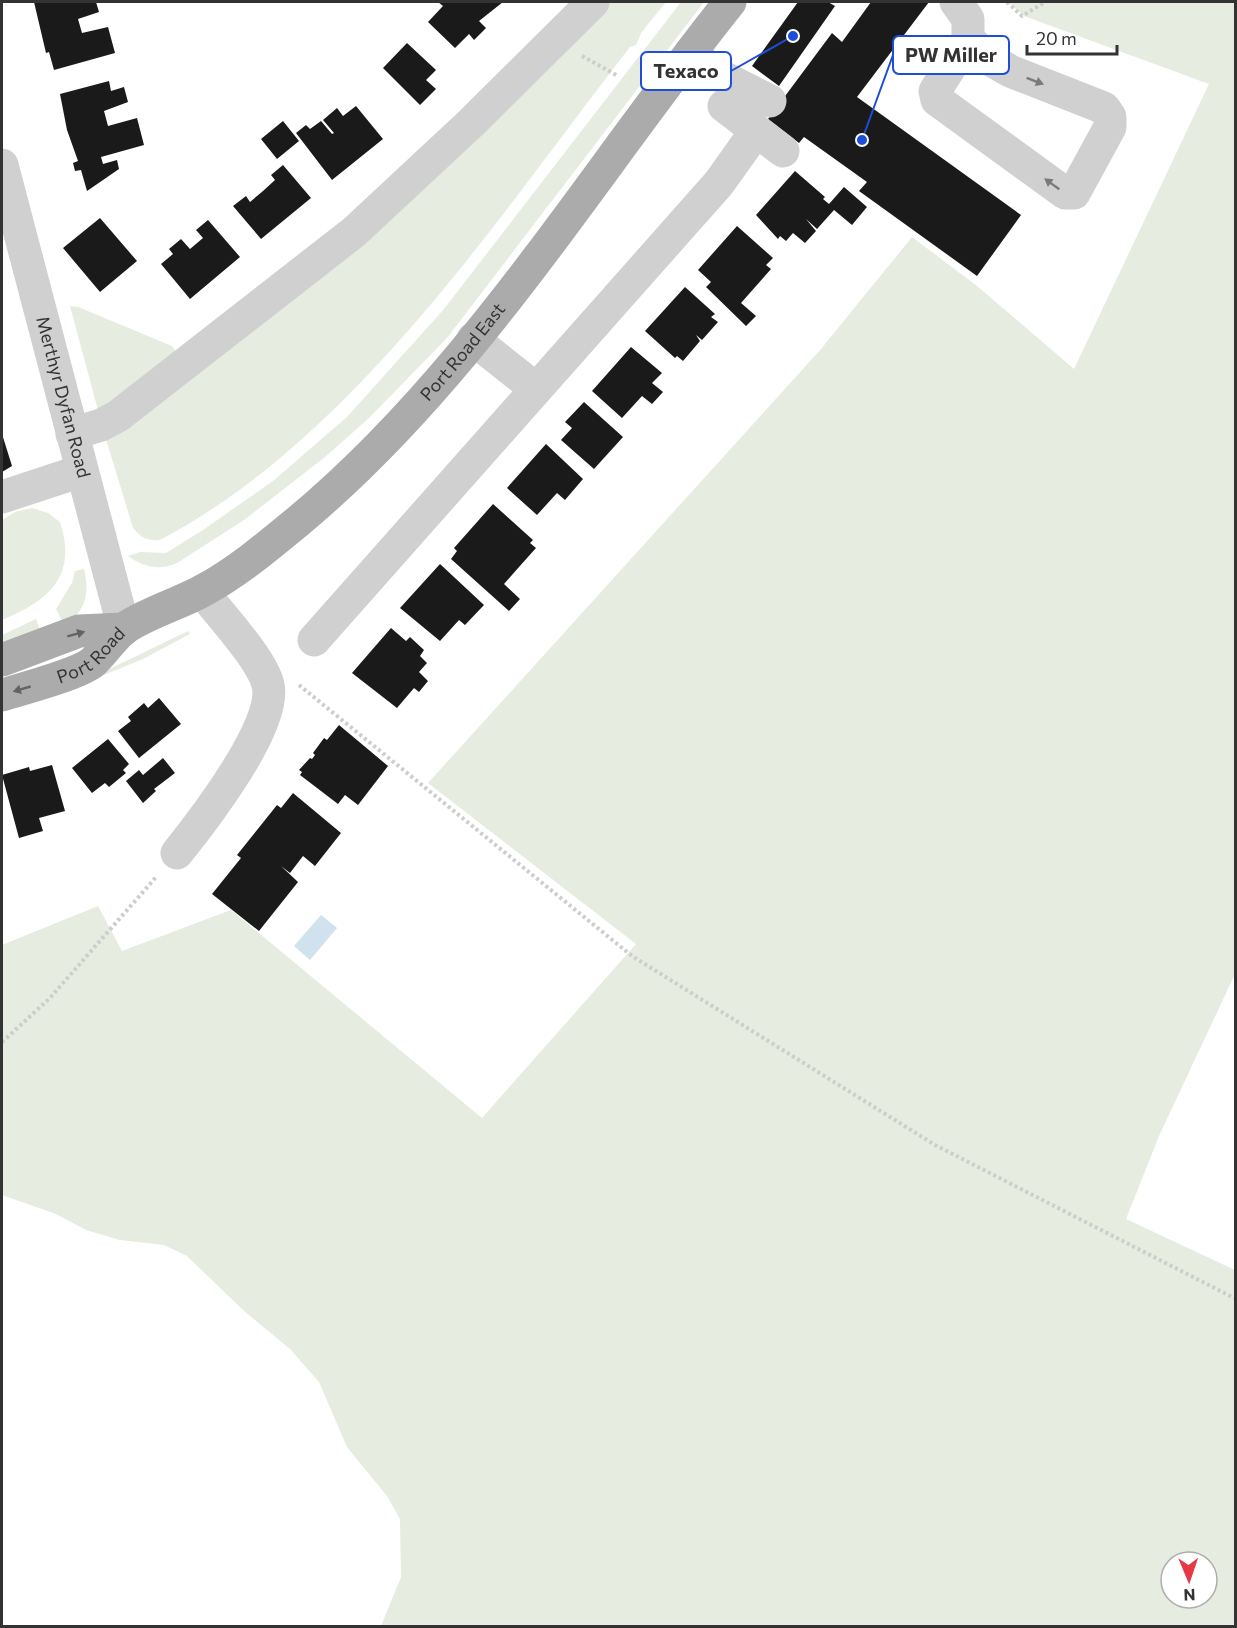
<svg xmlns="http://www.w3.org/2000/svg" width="1237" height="1628" viewBox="0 0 1237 1628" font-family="Commissioner,sans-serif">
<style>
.green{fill:#e6ecdf;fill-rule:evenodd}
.water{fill:#cfe2ee}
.building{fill:#1a1a1a}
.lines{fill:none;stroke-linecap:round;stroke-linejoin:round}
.path{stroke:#cdcdcd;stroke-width:4;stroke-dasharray:3 3;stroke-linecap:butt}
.minor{stroke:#d0d0d0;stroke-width:33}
.major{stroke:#ababab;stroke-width:33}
.oneway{fill:#7a7a7a}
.oneway2{fill:#636363}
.labels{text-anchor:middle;stroke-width:6;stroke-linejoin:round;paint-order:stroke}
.street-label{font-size:18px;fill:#333;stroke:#fff}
.leader{fill:none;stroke:#1d4ed8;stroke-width:2}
.callout-dot{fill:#1d4ed8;stroke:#fff;stroke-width:2}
.callout{fill:#fff;stroke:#1d4ed8;stroke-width:2}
.callout-label{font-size:20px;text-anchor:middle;font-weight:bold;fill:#333}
</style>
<rect width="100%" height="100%" fill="#fff"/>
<path class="green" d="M610,2h56l-25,31 -5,12 -6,2c-132,170 -275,390 -470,493 -12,1 -19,-2 -27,-12l-28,-92 474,-401z
M681,2h23l-257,336 -77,79 -45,40 -81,63 -67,43c-18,8 -33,4 -49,-7l12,-4 26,1 37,-23 70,-49 74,-64 97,-108z
M1008,2h227v972l-76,162 -33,83 109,51v356h-854l20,-49 -1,-58 -13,-23 -40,-49 -28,-65 -29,-33 -46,-38 -57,-55 -23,-11 -44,-5 -34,-10 -30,-16 -54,-19v-250l96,-39 24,45 109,-41 251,208 154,-174 -208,-161 393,-434 91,-112 65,49 97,83 135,-285 -185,-68zM1171,1562h36v36h-36z
M70,306l8,1 94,39 6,9 -79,59z
M32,508l16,5 12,9c18,55 -12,79 -58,98v-100l13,-8z
M84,569c6,24 2,43 -20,56l-8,-16 16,-26 3,-12z
M36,619l5,14 -39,15v-13z
M188,631l2,3 -47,25 -81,33z"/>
<path class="water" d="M321,915l16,13 -27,32 -16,-14z"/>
<path class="building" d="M34,2h62l3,10 -21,7 4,14 26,-6 7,26 -61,17 -5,-18 -3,1z
M438,2h65l-24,19 7,7 -12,12 -5,-6 -14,14 -27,-26 15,-16z
M798,2h30l7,4 -56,80 -27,-20z
M871,2h58l-72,95 164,118 -44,61 -118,-85 8,-9 -63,-45 -5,6 -31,-24 64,-86 10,9z
M407,43l29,27 -10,10 10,9 -16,16 -37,-37z
M109,81l2,10 13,-4 4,15 -24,9 4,15 29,-8 7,27 -43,12 2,7 14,-4 2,9 -32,22 -6,-21 -6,1 -2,-8 5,-2 -11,-31 -7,-36z
M356,106l27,33 -51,41 -36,-47 10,-8 4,4 11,-8 11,13 2,-1 -11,-13 14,-12 6,8z
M283,121l16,20 -22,18 -16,-20z
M283,165l28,33 -50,41 -28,-33 13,-10 4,6 13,-11 12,-11 -4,-5z
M795,171l30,26 -2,2 6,5 15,-17 23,20 -15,18 -18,-15 -17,19 -11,-10 10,12 -11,12 -12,-10 -7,8 -6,-5 -2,3 -22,-24z
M100,218l37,43 -37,31 -37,-44z
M208,220l32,37 -50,42 -29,-35 12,-10 -4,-5 12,-10 9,10 13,-11 -7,-8z
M737,226l36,32 -7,7 5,4 -30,34 15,13 -10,10 -40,-39 5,-5 -13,-12z
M685,287l30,27 -4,3 7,5 -16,18 -6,-5 4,6 -17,20 -6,-5 -2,2 -30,-27z
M631,347l31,26 -10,10 11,9 -11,12 -10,-8 -20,22 -30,-27z
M584,402l39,35 -29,32 -33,-29 11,-12 -7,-6z
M2,434l10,32 -10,6z
M546,444l37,35 -18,21 -8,-7 -20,22 -30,-27z
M493,504l40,36 -3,3 6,5 -17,19 -13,-11 13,11 -15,17 16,15 -11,12 -58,-52 6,-8 -3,-3z
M440,564l44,41 -19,20 -6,-5 -19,21 -40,-33z
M391,628l15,13 4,-4 14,13 -4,6 7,7 -8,9 9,9 -9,11 -5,-4 -17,20 -45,-35z
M159,698l22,26 -42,34 -21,-27 13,-10 -3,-4 16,-14 4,5z
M339,725l49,41 -30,39 -13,-10 -7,9 -38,-29 2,-3 -3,-2 11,-12 2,1 3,-4 -2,-2 11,-15 3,2z
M108,739l21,25 -6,6 3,3 -17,14 -4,-4 -13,10 -20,-25z
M163,758l12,15 -21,16 2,2 -13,12 -17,-22 13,-11 4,5z
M52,765l13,46 -26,7 4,13 -24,7 -17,-63 27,-8 1,4z
M293,793l48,40 -26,33 -12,-10 -13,17 -9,-7 17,16 -39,49 -47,-37 29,-36 -4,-3 40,-50 4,3z"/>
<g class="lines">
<path class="path" d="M1007,2l15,14 23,-14
M582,56l36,20
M299,685l333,271 303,189 301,154
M2,1042l47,-43 108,-123"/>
<g class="minor">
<path d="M956,2l12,17v20l-33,52 2,9 128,93h9l36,-66v-10l-6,-9 -94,-37 -21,-12 -21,-20"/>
<path d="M691,52l24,21 55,28"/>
<path d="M724,106l59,45"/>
<path id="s1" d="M2,165l122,464"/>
<path d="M473,339l63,50"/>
<path d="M72,434l29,-9 17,-9 236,-184 117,-109 122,-121"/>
<path d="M2,497l79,-26"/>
<path d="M314,640l405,-457 37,-52"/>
<path d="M177,853c25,-31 101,-129 91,-168 -6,-26 -48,-70 -66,-94"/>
</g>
<g class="major">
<path d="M2,660l77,-29 45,-2"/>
<path id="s2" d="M2,695c20,-6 77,-21 91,-33 11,-10 20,-25 32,-34 24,-16 54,-24 79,-38 33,-18 63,-43 92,-67 175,-145 293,-345 434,-521"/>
</g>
</g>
<defs><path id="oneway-solid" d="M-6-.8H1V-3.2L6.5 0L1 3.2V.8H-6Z" transform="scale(1.5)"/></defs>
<g class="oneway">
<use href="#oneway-solid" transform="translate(1035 81) rotate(21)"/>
<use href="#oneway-solid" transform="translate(1052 184) rotate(-144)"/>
</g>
<g class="oneway2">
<use href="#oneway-solid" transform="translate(76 634) rotate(-15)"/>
<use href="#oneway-solid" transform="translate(22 689) rotate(164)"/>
</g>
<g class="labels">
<g class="street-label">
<text dy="6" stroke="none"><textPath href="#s2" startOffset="585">Port Road East</textPath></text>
<text dy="6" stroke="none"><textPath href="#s1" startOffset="240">Merthyr Dyfan Road</textPath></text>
<text dy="6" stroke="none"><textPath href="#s2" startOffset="99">Port Road</textPath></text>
</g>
</g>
<path class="leader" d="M862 140L893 55M793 36L731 71"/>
<g class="callout-dot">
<circle cx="862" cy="140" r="6"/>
<circle cx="793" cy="36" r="6"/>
</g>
<g class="callout">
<rect x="893" y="36" width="116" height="38" rx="6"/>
<rect x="641" y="52" width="90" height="38" rx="6"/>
</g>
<g class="callout-label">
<text x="951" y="62">PW Miller</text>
<text x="686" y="78">Texaco</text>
</g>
<rect width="1237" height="1628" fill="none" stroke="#333333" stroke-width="6"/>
<g transform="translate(1189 1580) rotate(178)"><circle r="28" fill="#ffffff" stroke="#adadad" stroke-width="1.5"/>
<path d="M0-4.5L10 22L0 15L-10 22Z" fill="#e63946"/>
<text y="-9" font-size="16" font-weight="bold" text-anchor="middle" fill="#333333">N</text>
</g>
<path d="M1027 45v9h90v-9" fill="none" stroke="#333333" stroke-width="3"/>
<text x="1036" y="45" font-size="18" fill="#333333" stroke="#ffffff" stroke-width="4.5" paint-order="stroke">20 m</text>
</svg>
